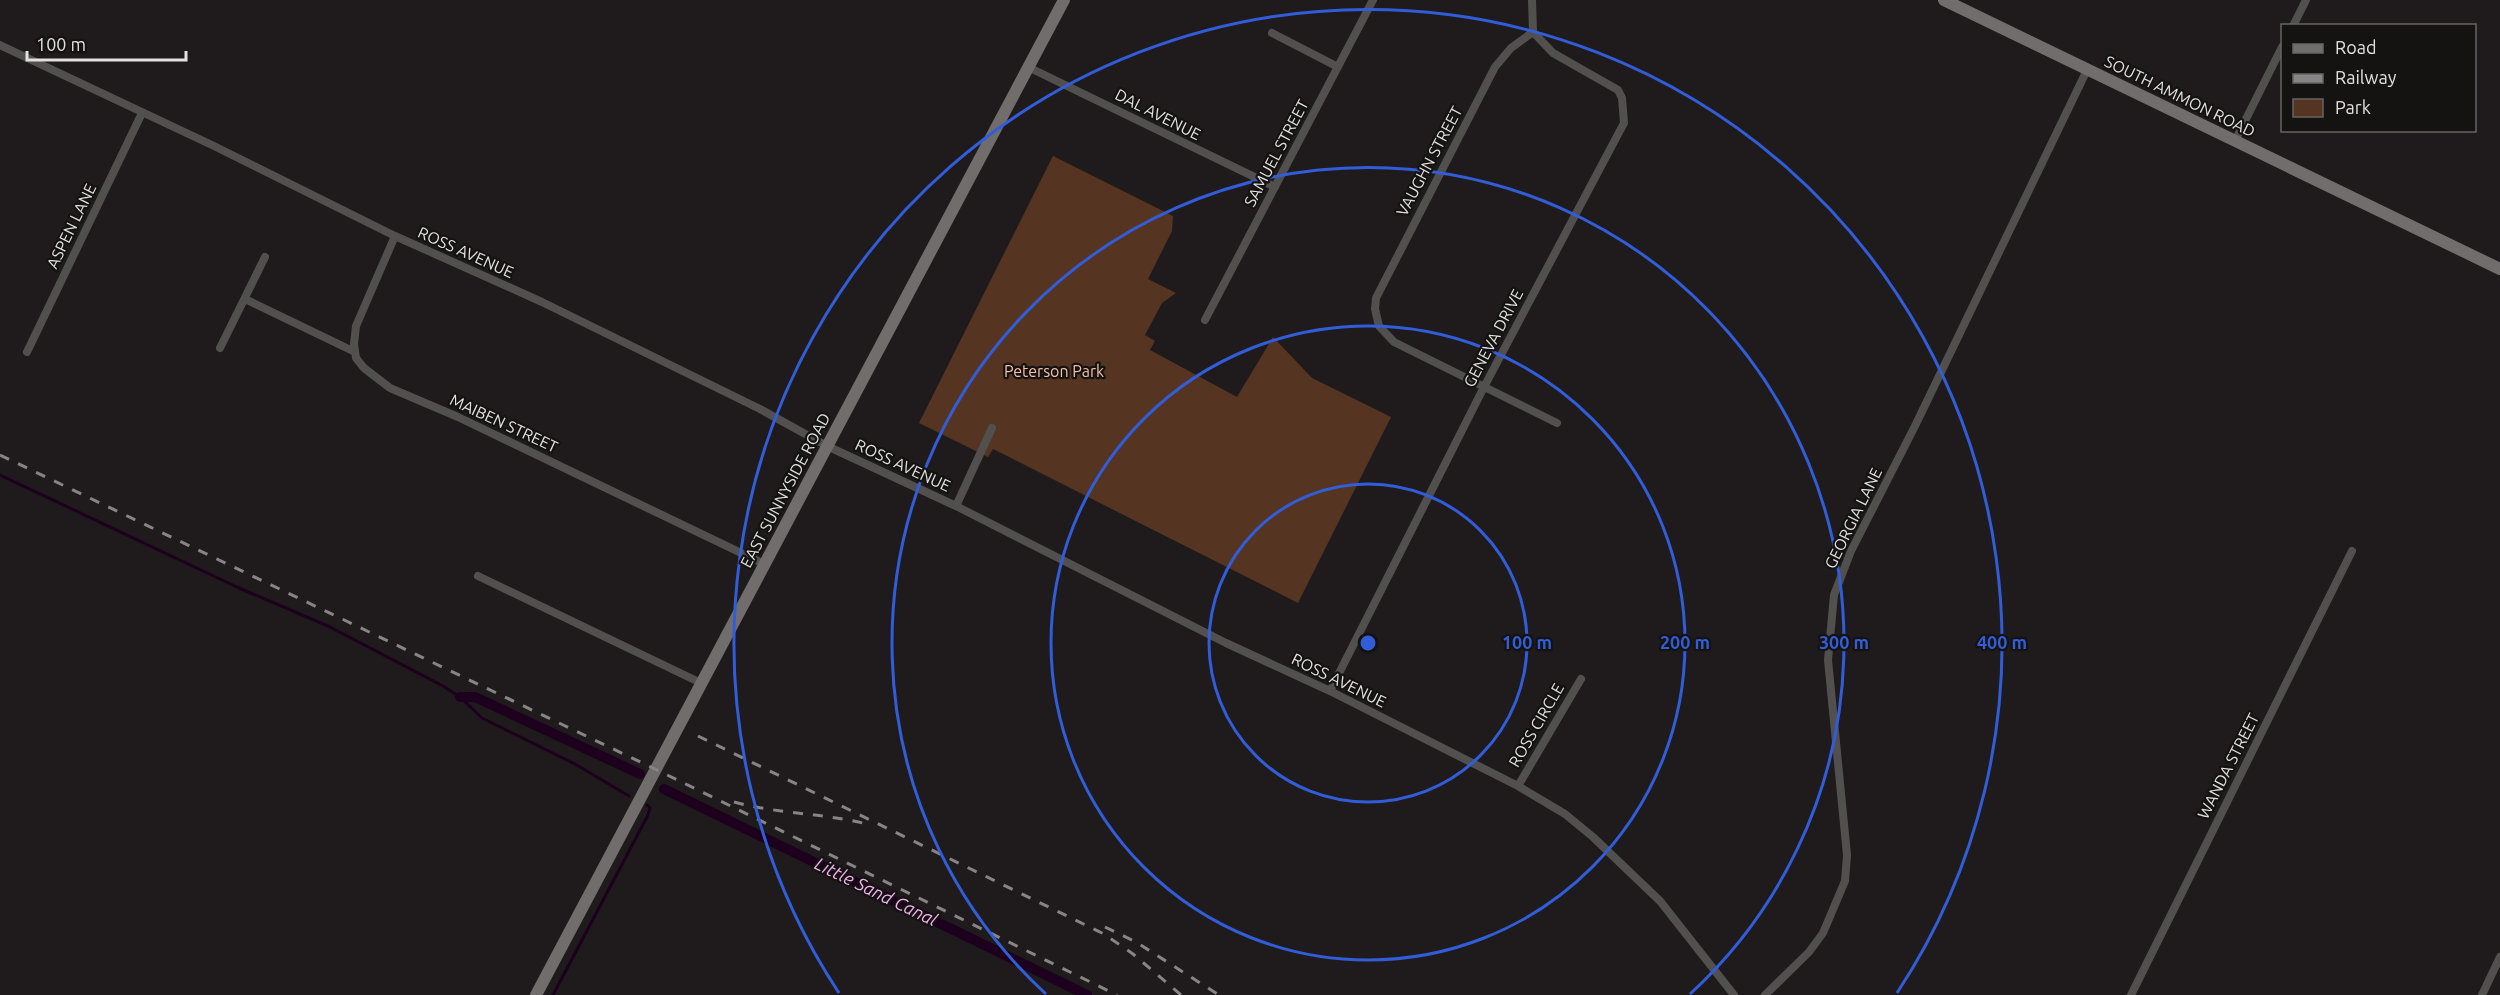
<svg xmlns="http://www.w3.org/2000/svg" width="2500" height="995" viewBox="0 0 2500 995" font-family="Ubuntu,sans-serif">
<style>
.green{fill:#563422}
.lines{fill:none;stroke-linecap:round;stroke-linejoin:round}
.stream{stroke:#1c001d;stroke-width:3}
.canal{stroke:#1c001d;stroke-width:10}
.street{stroke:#52504f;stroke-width:8}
.secondary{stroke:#706d6c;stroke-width:12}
.rail{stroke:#878485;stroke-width:3;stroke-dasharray:10 10;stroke-linecap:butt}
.ring{fill:none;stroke:#315dd9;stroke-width:3}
.labels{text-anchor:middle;stroke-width:4.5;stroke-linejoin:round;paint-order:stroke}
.street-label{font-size:16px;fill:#e2e0e0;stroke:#151212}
.park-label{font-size:16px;fill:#f4c1a7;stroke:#151212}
.water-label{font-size:18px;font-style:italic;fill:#f3b0f0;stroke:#151212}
.centre{fill:#315dd9;stroke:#151212;stroke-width:3}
.ring-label{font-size:18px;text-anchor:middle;font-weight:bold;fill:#315dd9;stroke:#151212;stroke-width:4.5;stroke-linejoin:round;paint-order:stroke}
</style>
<rect width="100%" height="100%" fill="#1f1b1c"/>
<path class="green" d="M1053,156l120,60 -1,15 -24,48 28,14 -14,10 -17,32 10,6 -5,9 87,47 36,-60 39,41 79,39 -93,186 -305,-154 -5,8 -69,-34z"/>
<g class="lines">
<path class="stream" d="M0,475l239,113 89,38 115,60 17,11 22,21 93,46 54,32
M553,995l94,-178 3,-9 -3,-3"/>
<path class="canal" d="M460,697h15l165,77
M664,789l423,206"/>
<path class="street" d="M1532,0l1,32 -22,16 -16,19 -119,231 -1,11 4,17 15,16 163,81
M2293,26l13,-26
M1272,33l66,34
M0,45l214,101 181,90 147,66 218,107 67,37 129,60 270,137 104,48 188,95 47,28 28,23 67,64 74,94
M1028,67l247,120
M2235,141l47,-94
M395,236l-39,90 -2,18 2,14 8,10 26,20 68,29 306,147
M245,299l110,53
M1205,320l168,-320
M220,348l45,-91
M27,352l115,-239
M956,506l36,-78
M478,576l223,107
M1330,691l154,-304 140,-264 -2,-25 -4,-8 -65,-37 -20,-21
M1518,786l63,-107
M1765,995l44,-43 14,-19 22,-52 2,-26 -19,-195 6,-65 17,-44 64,-125 172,-356
M2131,995l221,-444
M2482,995l18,-38"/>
<path class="secondary" d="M1944,0l556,269
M536,995l528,-995"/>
<path class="rail" d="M0,455l655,314 462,226
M698,736l406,198 29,20 48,41
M734,802c44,12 89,11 133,22
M1105,927l31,15 83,53"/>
</g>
<g class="ring">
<circle cx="1368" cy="643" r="159"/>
<circle cx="1368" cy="643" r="317"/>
<path d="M1046 994A476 476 0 1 1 1690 994"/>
<path d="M839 993A634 634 0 1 1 1897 993"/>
</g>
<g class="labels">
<g class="street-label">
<text transform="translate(2180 96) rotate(26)" y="6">SOUTH AMMON ROAD</text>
<text transform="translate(1158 114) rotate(27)" y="6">DAL AVENUE</text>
<text transform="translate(1276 153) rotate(-62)" y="6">SAMUEL STREET</text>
<text transform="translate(1429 161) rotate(-62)" y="6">VAUGHN STREET</text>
<text transform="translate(71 226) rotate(-64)" y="6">ASPEN LANE</text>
<text transform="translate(466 252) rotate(24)" y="6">ROSS AVENUE</text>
<text transform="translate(1493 338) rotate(-62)" y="6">GENEVA DRIVE</text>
<text transform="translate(504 423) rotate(25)" y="6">MAIBEN STREET</text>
<text transform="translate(903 465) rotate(25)" y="6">ROSS AVENUE</text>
<text transform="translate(785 490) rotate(-62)" y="6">EAST SUNNYSIDE ROAD</text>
<text transform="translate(1853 518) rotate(-64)" y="6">GEORGIA LANE</text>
<text transform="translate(1339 680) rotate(26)" y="6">ROSS AVENUE</text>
<text transform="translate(1536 725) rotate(-60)" y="6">ROSS CIRCLE</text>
<text transform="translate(2228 766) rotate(-63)" y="6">WANDA STREET</text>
</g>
<g class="park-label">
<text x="1054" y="377">Peterson Park</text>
</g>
<g class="water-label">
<text transform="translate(876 892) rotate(26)" y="6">Little Sand Canal</text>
</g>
</g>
<circle cx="1368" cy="643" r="9" class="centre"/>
<g class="ring-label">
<text x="1527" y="649">100 m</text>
<text x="1685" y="649">200 m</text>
<text x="1844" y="649">300 m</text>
<text x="2002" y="649">400 m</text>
</g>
<rect x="2281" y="24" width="195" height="108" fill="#151212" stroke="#676464" stroke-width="1.5"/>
<rect x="2293" y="44" width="30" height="9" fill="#706d6c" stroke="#676464" stroke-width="1.5"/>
<text x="2335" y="54" font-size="18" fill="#e2e0e0">Road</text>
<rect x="2293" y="74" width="30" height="9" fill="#878485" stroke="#676464" stroke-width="1.5"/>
<text x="2335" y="84" font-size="18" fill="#e2e0e0">Railway</text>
<rect x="2293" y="99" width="30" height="18" fill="#563422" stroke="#676464" stroke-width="1.5"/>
<text x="2335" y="114" font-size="18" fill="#e2e0e0">Park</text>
<path d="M27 51v9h159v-9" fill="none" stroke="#e2e0e0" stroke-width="3"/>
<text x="36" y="51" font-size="18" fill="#e2e0e0" stroke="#151212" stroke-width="4.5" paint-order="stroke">100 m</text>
</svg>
